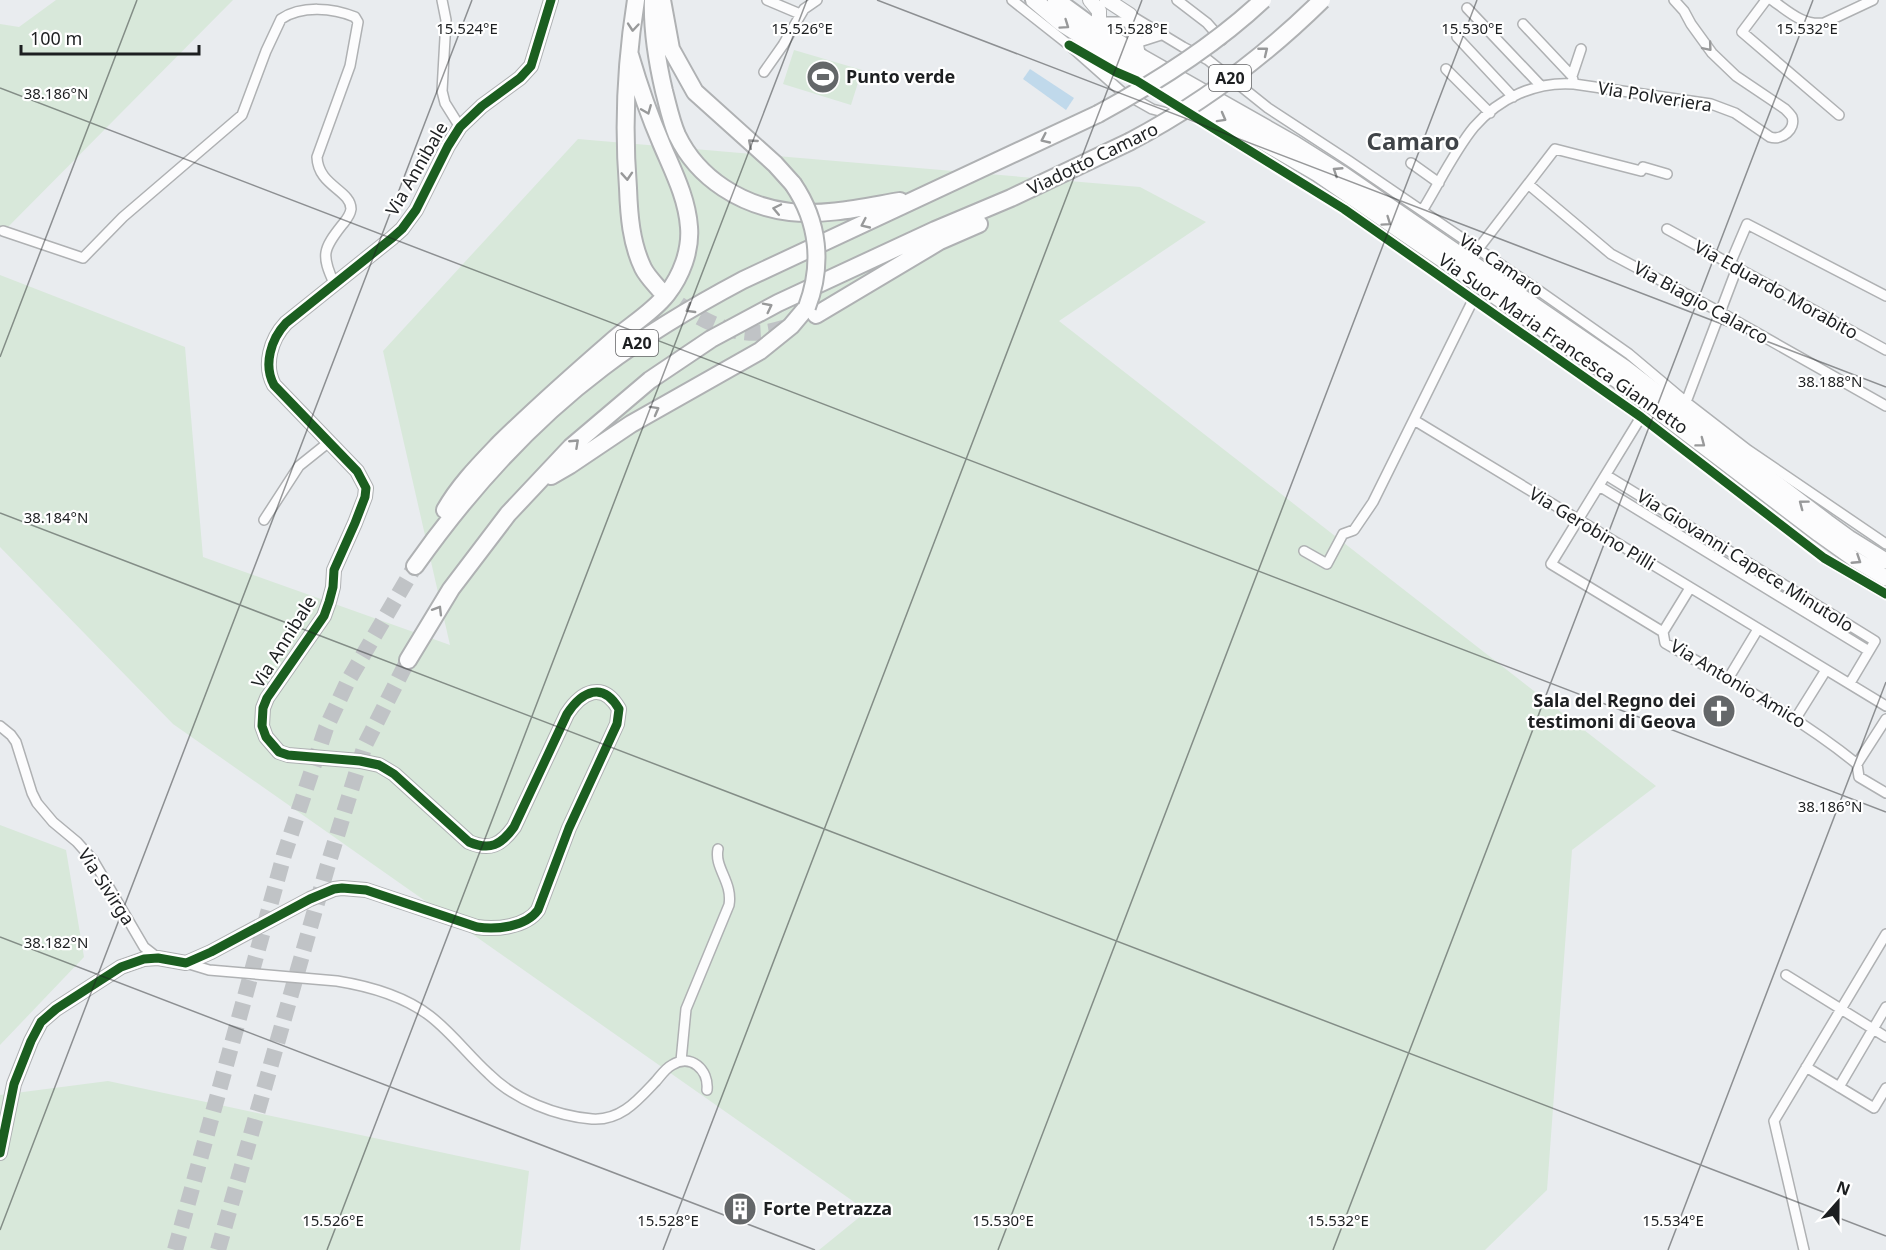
<svg xmlns="http://www.w3.org/2000/svg" width="1886" height="1250" viewBox="0 0 1886 1250" font-family="'Noto Sans',sans-serif">
<style>
.green{fill:#d8e8da}
.water{fill:#c0d9eb}
.lines{fill:none;stroke-linecap:round;stroke-linejoin:round}
.highway-tunnel{stroke:#c0c3c6;stroke-width:16;stroke-dasharray:16 8;stroke-linecap:butt}
.street-casing{stroke:#afb1b3;stroke-width:12}
.secondary-casing{stroke:#afb1b3;stroke-width:16}
.primary-casing{stroke:#afb1b3;stroke-width:18}
.highway-casing{stroke:#afb1b3;stroke-width:20}
.street{stroke:#fcfcfd;stroke-width:9}
.secondary{stroke:#fcfcfd;stroke-width:14}
.primary{stroke:#fcfcfd;stroke-width:15}
.highway{stroke:#fcfcfd;stroke-width:16}
.highway-bridge-casing{stroke:#afb1b3;stroke-width:20;stroke-linecap:butt}
.highway-bridge{stroke:#fcfcfd;stroke-width:16}
.cycleway-casing{stroke:#fff;stroke-width:13}
.cycleway{stroke:#1b5e20;stroke-width:9}
.oneway{stroke:#98999a}
.ticks{fill:none;stroke:#1d1f21;stroke-width:1.5;stroke-opacity:0.45}
.labels{text-anchor:middle;stroke-width:4.5;stroke-linejoin:round;paint-order:stroke}
.shield{fill:#fff;stroke:#616264;stroke-width:1.5}
.shield-label{font-size:16px;font-weight:bold;fill:#1d1f21}
.poi-label{font-size:18px;font-weight:bold;fill:#1d1f21;stroke:#fff;text-anchor:start}
.street-label{font-size:18px;fill:#1d1f21;stroke:#fff}
.district-label{font-size:24px;font-weight:bold;fill:#404448;stroke:#fff}
.ticks-label{font-size:15px;text-anchor:middle;fill:#1d1f21;stroke:#fff;stroke-width:4.5;stroke-linejoin:round;paint-order:stroke}
</style>
<rect width="100%" height="100%" fill="#e9ecef"/>
<path class="green" d="M56,0h177l-233,235v-211l19,3z
M794,50l68,20 -11,35 -68,-21z
M578,139l562,48 66,35 -147,99 597,465 -84,64 -25,340 -62,60h-666l48,-39 -694,-487 -173,-177v-272l185,72 18,210 247,88 -67,-294z
M0,825l66,25 18,107 -84,88z
M108,1081l421,90 -9,79h-520v-155z"/>
<path class="water" d="M1030,69l44,29 -8,12 -43,-31z"/>
<g class="lines">
<path class="highway-tunnel" d="M660,290c31,24 64,47 106,42 9,-1 19,-5 28,-7
M175,1250l109,-395 42,-127 22,-47 67,-115
M218,1250l109,-382 38,-123 43,-85"/>
<g class="street-casing">
<path id="street" d="M442,0l4,20 -4,71 3,12 15,24
M767,0l33,14
M1012,0l57,45 53,47 30,17 23,6
M1177,0l30,23 15,17
M1766,0l-24,32 97,83
M1772,0c16,11 31,26 52,23l49,-23
M1467,8l74,78
M1130,15l53,32 25,13 60,48 81,53 189,129 91,64 57,48 62,48 138,94
M1099,22h37
M1523,24l49,52 2,8
M1457,37l56,60
M1136,43l25,-8
M1069,45l47,27 21,9 207,128 297,208 183,141 62,36
M1446,69l44,44
M764,72l19,-27 21,-36 13,-9
M1572,76l9,-27
M1411,163l28,20
M1528,184l83,70 109,58 166,94
M1422,211c16,-26 33,-61 52,-84 25,-29 62,-46 100,-43l137,20 24,9 35,24c12,4 26,-8 22,-20 -1,-2 -5,-6 -7,-8l-49,-33 -24,-23 -21,-29 -7,-13 -10,-11
M1667,229l219,121
M3,231l80,27 40,-41 119,-102 24,-64 15,-32c21,-14 52,-11 74,-2l3,5 -8,44 -33,91c1,29 34,33 34,52 -1,7 -5,11 -9,16 -19,24 -21,30 -8,58
M1478,249l77,-100 86,22 2,-4 24,7
M1730,264l17,-40 139,72
M1686,402l51,-134
M1641,417l-90,147 112,68 2,11c66,38 133,73 192,121l2,13 27,16
M1414,420l472,286
M1606,475l269,166 -25,42
M1599,486l270,165
M264,520l35,-54 30,-24
M1304,551l23,13 16,-30 11,-4 19,-28 100,-202
M1663,632l27,-44
M1728,679l30,-50
M1796,718l30,-48
M0,726l11,9 5,7 16,51 5,10 16,19 24,20 16,18 51,87 14,11
M1857,764l29,-45
M186,963l23,7 128,11c31,5 67,15 93,35 22,17 39,40 59,58 26,26 67,42 103,45 29,2 46,-19 64,-38 5,-6 10,-13 16,-16 19,-12 37,5 35,25
M1786,975l100,62
M681,1061l5,-52 43,-104c4,-23 -15,-37 -11,-56
M1806,1067l68,41 12,-20
M1839,1087l47,-80
M1804,1250l-30,-129 112,-187"/>
</g>
<g class="secondary-casing">
<path id="secondary" d="M1090,0l9,11v26
M1107,0l23,15 8,40
M0,1153l14,-69 17,-43 10,-19 15,-13 65,-42 23,-8 14,-1 28,5 25,-11 99,-53 24,-10 8,-1 24,2 111,37c19,3 49,0 61,-17l31,-82 48,-104 2,-15c-16,-28 -37,-18 -52,5l-53,113c-13,18 -24,24 -45,15l-75,-68 -15,-9 -19,-4 -72,-6 -9,-3 -13,-15 -4,-11 1,-18 4,-10 57,-82 5,-14 4,-15 1,-17 21,-47 10,-26 1,-9 -9,-17 -83,-86c-11,-20 -3,-46 12,-62l106,-85 10,-9 14,-19 32,-64 12,-19 22,-21 38,-28 11,-12 20,-66"/>
</g>
<g class="primary-casing">
<path id="primary" d="M1099,47l219,127 299,206 202,154 35,25 32,19
M1138,55l157,89 46,29 284,195 202,154 22,16 37,23"/>
</g>
<g class="highway-casing">
<path id="highway" d="M636,0c-10,62 -13,125 -8,188 1,27 3,55 15,80 4,8 11,15 17,22
M653,0c-1,30 4,61 11,91 4,15 7,30 13,44 21,44 65,71 113,77 36,4 74,-5 110,-11
M662,0l9,49 24,43 80,72 18,20
M1034,0l26,22 39,25
M1056,0l30,22 52,33
M816,315l124,-74 39,-17
M551,476l19,-11 61,-41 129,-73 31,-25 16,-19
M445,510c14,-25 35,-46 55,-67 36,-35 73,-68 111,-101 18,-16 41,-29 56,-48 14,-18 24,-43 22,-67 -2,-29 -16,-56 -27,-82 -13,-30 -23,-59 -32,-90
M415,566c53,-75 115,-144 188,-199 44,-33 91,-61 140,-87l355,-166
M408,660l43,-71 57,-75 63,-67 79,-67 61,-41 67,-36 157,-73 76,-32 118,-56"/>
</g>
<use href="#street" class="street"/>
<use href="#secondary" class="secondary"/>
<use href="#primary" class="primary"/>
<use href="#highway" class="highway"/>
<g class="highway-bridge-casing">
<path id="highway-bridge" d="M1098,114c59,-32 116,-68 165,-114
M1129,142c71,-37 136,-86 193,-142
M793,184c26,38 30,81 14,123"/>
</g>
<use href="#highway-bridge" class="highway-bridge"/>
<g class="cycleway-casing">
<path id="cycleway" d="M1069,45l47,27 21,9 207,128 297,208 183,141 62,36
M0,1153l14,-69 17,-43 10,-19 15,-13 65,-42 23,-8 14,-1 28,5 25,-11 99,-53 24,-10 8,-1 24,2 111,37c19,3 49,0 61,-17l31,-82 48,-104 2,-15c-16,-28 -37,-18 -52,5l-53,113c-13,18 -24,24 -45,15l-75,-68 -15,-9 -19,-4 -72,-6 -9,-3 -13,-15 -4,-11 1,-18 4,-10 57,-82 5,-14 4,-15 1,-17 21,-47 10,-26 1,-9 -9,-17 -83,-86c-11,-20 -3,-46 12,-62l106,-85 10,-9 14,-19 32,-64 12,-19 22,-21 38,-28 11,-12 20,-66"/>
</g>
<use href="#cycleway" class="cycleway"/>
</g>
<defs><path id="oneway-chevron" d="M-2-3.5L2.5 0L-2 3.5" fill="none" stroke-width="1.6" stroke-linecap="round" stroke-linejoin="round" transform="scale(1.5)"/></defs>
<g class="oneway">
<use href="#oneway-chevron" transform="translate(1065 25) rotate(35)"/>
<use href="#oneway-chevron" transform="translate(633 27) rotate(95)"/>
<use href="#oneway-chevron" transform="translate(1708 47) rotate(50)"/>
<use href="#oneway-chevron" transform="translate(1264 51) rotate(-39)"/>
<use href="#oneway-chevron" transform="translate(647 110) rotate(68)"/>
<use href="#oneway-chevron" transform="translate(1222 118) rotate(29)"/>
<use href="#oneway-chevron" transform="translate(1045 139) rotate(155)"/>
<use href="#oneway-chevron" transform="translate(752 143) rotate(-139)"/>
<use href="#oneway-chevron" transform="translate(1337 171) rotate(-147)"/>
<use href="#oneway-chevron" transform="translate(627 176) rotate(86)"/>
<use href="#oneway-chevron" transform="translate(777 209) rotate(-168)"/>
<use href="#oneway-chevron" transform="translate(1387 222) rotate(35)"/>
<use href="#oneway-chevron" transform="translate(865 224) rotate(155)"/>
<use href="#oneway-chevron" transform="translate(768 307) rotate(-27)"/>
<use href="#oneway-chevron" transform="translate(690 309) rotate(150)"/>
<use href="#oneway-chevron" transform="translate(655 410) rotate(-29)"/>
<use href="#oneway-chevron" transform="translate(575 443) rotate(-43)"/>
<use href="#oneway-chevron" transform="translate(1701 443) rotate(37)"/>
<use href="#oneway-chevron" transform="translate(1803 504) rotate(-143)"/>
<use href="#oneway-chevron" transform="translate(1857 560) rotate(33)"/>
<use href="#oneway-chevron" transform="translate(438 610) rotate(-59)"/>
</g>
<path class="ticks" d="M877,0l1009,387M0,88l1886,724M0,357l137,-357M0,513l1886,723M0,937l815,313M0,1230l472,-1230M327,1250l480,-1250M663,1250l479,-1250M998,1250l479,-1250M1333,1250l480,-1250M1668,1250l218,-568"/>
<defs>
<g id="stadium-disc" transform="scale(1.725)"><circle r="9.5" fill="#646769" stroke="#fff"/><path d="M0-5a6.5 5 0 1 0 0 10a6.5 5 0 1 0 0-10ZM-3.5-1.8h7v3.6h-7Z" fill="#fff"/></g>
<g id="church-disc" transform="scale(1.725)"><circle r="9.5" fill="#646769" stroke="#fff"/><path d="M-1.2-6h2.4v3.5h3.3v2.4h-3.3V6h-2.4V-.1h-3.3v-2.4h3.3Z" fill="#fff"/></g>
<g id="building-disc" transform="scale(1.725)"><circle r="9.5" fill="#646769" stroke="#fff"/><path d="M-4-6H4V6H1V3H-1V6H-4ZM-2.5-4.3h1.7v1.8h-1.7ZM.8-4.3h1.7v1.8H.8ZM-2.5-1h1.7V.8h-1.7ZM.8-1h1.7V.8H.8Z" fill="#fff"/></g>
</defs>
<g fill-rule="evenodd">
<use href="#stadium-disc" x="823" y="77"/>
<use href="#church-disc" x="1719" y="711"/>
<use href="#building-disc" x="740" y="1209"/>
</g>
<g class="labels">
<g class="shield">
<rect x="1209" y="65" width="42" height="26" rx="4.5"/>
<rect x="616" y="330" width="42" height="26" rx="4.5"/>
</g>
<g class="shield-label">
<text x="1230" y="84">A20</text>
<text x="637" y="349">A20</text>
</g>
<g class="poi-label">
<text x="846" y="83">Punto verde</text>
<text x="1696" y="707" text-anchor="end">Sala del Regno dei<tspan x="1696" dy="21">testimoni di Geova</tspan></text>
<text x="763" y="1215">Forte Petrazza</text>
</g>
<g class="street-label">
<text transform="translate(1655 97) rotate(9)" y="6">Via Polveriera</text>
<text transform="translate(1093 159) rotate(-26)" y="6">Viadotto Camaro</text>
<text transform="translate(417 169) rotate(-60)" y="6">Via Annibale</text>
<text transform="translate(1501 265) rotate(34)" y="6">Via Camaro</text>
<text transform="translate(1776 290) rotate(29)" y="6">Via Eduardo Morabito</text>
<text transform="translate(1701 303) rotate(29)" y="6">Via Biagio Calarco</text>
<text transform="translate(1563 344) rotate(35)" y="6">Via Suor Maria Francesca Giannetto</text>
<text transform="translate(1592 529) rotate(31)" y="6">Via Gerobino Pilli</text>
<text transform="translate(1745 561) rotate(32)" y="6">Via Giovanni Capece Minutolo</text>
<text transform="translate(284 642) rotate(-58)" y="6">Via Annibale</text>
<text transform="translate(1738 684) rotate(31)" y="6">Via Antonio Amico</text>
<text transform="translate(106 887) rotate(57)" y="6">Via Sivirga</text>
</g>
<g class="district-label">
<text x="1413" y="150">Camaro</text>
</g>
</g>
<g class="ticks-label">
<text x="467" y="34">15.524°E</text>
<text x="802" y="34">15.526°E</text>
<text x="1137" y="34">15.528°E</text>
<text x="1472" y="34">15.530°E</text>
<text x="1807" y="34">15.532°E</text>
<text x="56" y="99">38.186°N</text>
<text x="1830" y="387">38.188°N</text>
<text x="56" y="523">38.184°N</text>
<text x="1830" y="812">38.186°N</text>
<text x="56" y="948">38.182°N</text>
<text x="333" y="1226">15.526°E</text>
<text x="668" y="1226">15.528°E</text>
<text x="1003" y="1226">15.530°E</text>
<text x="1338" y="1226">15.532°E</text>
<text x="1673" y="1226">15.534°E</text>
</g>
<g transform="translate(1838 1202) rotate(21)" stroke="#ffffff" stroke-width="4.5" paint-order="stroke">
<path d="M0-4.5L10 22L0 15L-10 22Z" fill="#1d1f21"/>
<text y="-9" font-size="16" font-weight="bold" text-anchor="middle" fill="#1d1f21">N</text>
</g>
<path d="M21 45v9h178v-9" fill="none" stroke="#1d1f21" stroke-width="3"/>
<text x="30" y="45" font-size="18" fill="#1d1f21" stroke="#ffffff" stroke-width="4.5" paint-order="stroke">100 m</text>
</svg>
